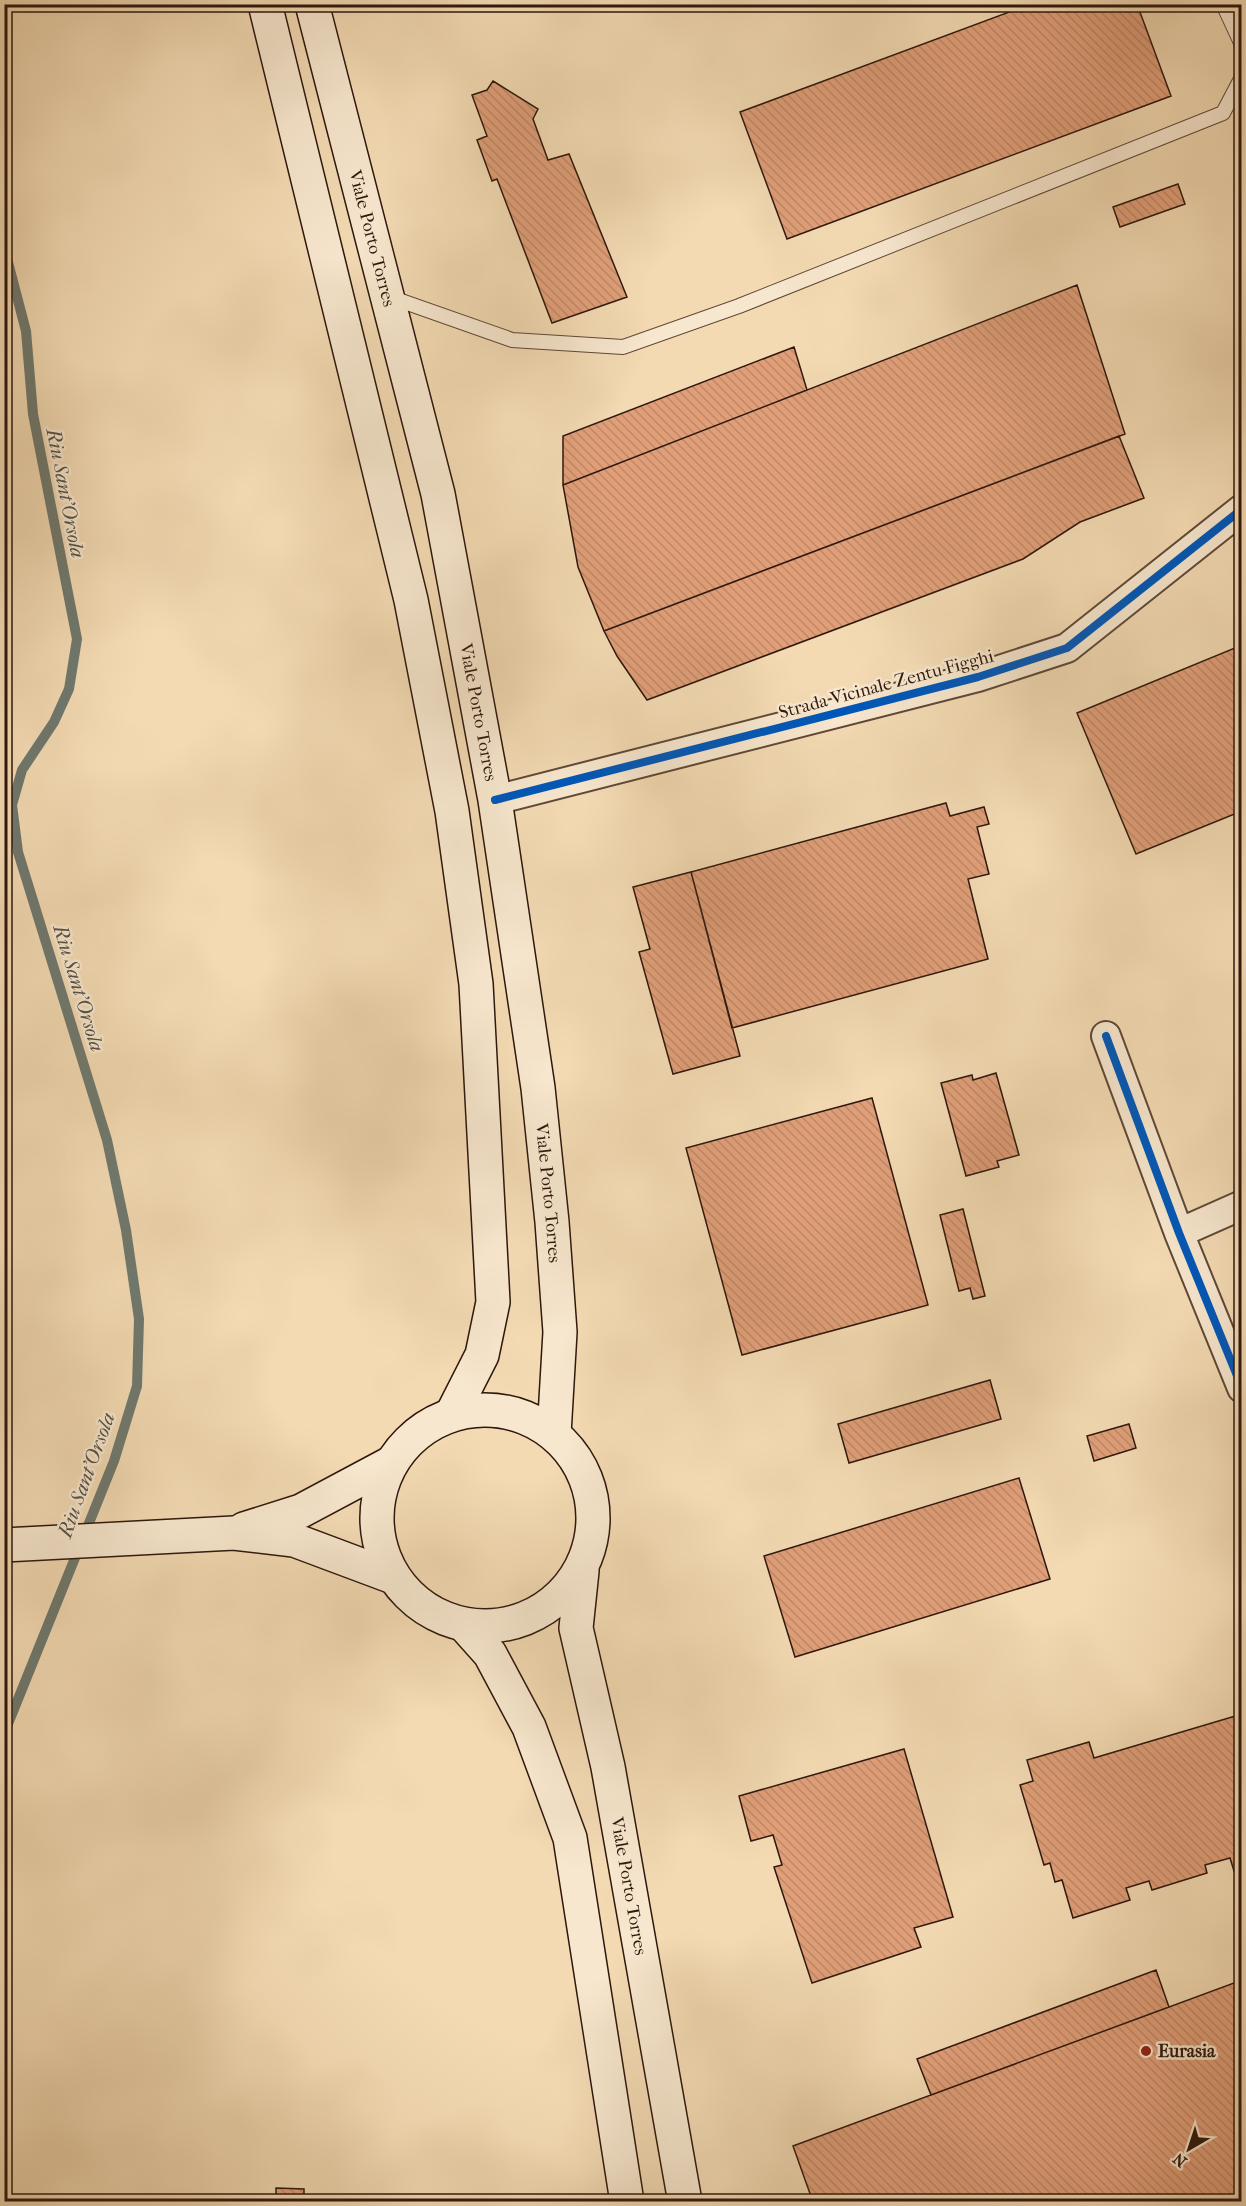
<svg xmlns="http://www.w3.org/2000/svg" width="1246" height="2206" viewBox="0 0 1246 2206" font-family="'IM FELL French Canon',serif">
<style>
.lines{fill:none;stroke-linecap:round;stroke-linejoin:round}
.stream{stroke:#6f796f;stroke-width:10}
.building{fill:url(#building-back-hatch);stroke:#2e170d;stroke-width:1.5}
.lane-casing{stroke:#5f4836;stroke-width:16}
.street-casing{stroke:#5f4836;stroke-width:32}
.secondary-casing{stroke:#2e170d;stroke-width:36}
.lane{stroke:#f7e7ce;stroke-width:14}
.street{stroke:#f7e7ce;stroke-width:28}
.secondary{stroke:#f7e7ce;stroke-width:33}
.cycleway-casing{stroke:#f7e7ce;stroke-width:11}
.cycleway{stroke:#0057b8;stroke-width:8}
.poi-dot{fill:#8f2418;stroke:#f7e7ce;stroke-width:2}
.labels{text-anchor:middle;stroke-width:5;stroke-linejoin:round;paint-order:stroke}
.street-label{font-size:18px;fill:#2e170d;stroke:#f7e7ce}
.poi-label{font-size:18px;font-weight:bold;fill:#2e170d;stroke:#f7e7ce;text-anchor:start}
.water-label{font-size:20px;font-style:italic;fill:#545046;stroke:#f7e7ce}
</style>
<defs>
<pattern id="building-back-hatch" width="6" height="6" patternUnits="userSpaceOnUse" patternTransform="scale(1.5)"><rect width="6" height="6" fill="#e09f79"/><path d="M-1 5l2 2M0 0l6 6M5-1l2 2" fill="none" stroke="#c08867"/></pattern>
</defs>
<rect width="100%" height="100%" fill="#f3dab3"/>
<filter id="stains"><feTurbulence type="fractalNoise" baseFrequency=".00333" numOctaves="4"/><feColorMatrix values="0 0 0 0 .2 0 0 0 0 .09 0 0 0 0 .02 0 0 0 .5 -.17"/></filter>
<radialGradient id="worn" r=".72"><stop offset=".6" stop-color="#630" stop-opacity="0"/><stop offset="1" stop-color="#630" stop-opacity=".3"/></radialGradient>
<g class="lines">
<path class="stream" d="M4,247l22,84 7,83 44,225 -8,50 -15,33 -32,48 -10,35 6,47 89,288 19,90 13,89 -2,67 -23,75 -110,273"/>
</g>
<path class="building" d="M1031,4h106l34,92 -384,143 -47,-127z
M493,81l45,28 -5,10 15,41 21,-6 58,143 -75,26 -55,-144 -5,2 -15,-41 10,-4 -15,-41 15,-5z
M1178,184l7,20 -65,23 -7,-20z
M1077,285l48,149 -521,197 -26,-64 -15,-82z
M794,347l13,43 -244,95v-49z
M1119,436l25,62 -64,24 -57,37 -376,141 -30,-44 -13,-25z
M1242,645v166l-106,43 -59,-141z
M946,803l4,13 34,-9 5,17 -12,3 12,47 -21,5 20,80 -256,69 -41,-156z
M691,872l49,184 -67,18 -34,-122 11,-3 -17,-62z
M996,1073l23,82 -22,6 2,6 -33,9 -25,-93 31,-8 1,5z
M872,1098l56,207 -186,50 -56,-207z
M963,1209l22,87 -12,3 -3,-11 -11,3 -19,-76z
M990,1380l11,39 -152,44 -11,-39z
M1129,1424l7,24 -42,13 -7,-25z
M1019,1478l31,101 -255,78 -31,-101z
M1242,1714v154l-8,3 -4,-13 -25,7 2,8 -55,17 -3,-9 -23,7 4,12 -57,18 -11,-38 -7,2 -5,-19 -6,2 -24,-80 13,-4 -6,-21 62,-18 5,16z
M904,1749l49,168 -39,11 7,19 -109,36 -38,-116 8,-2 -9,-30 -22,6 -12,-45z
M1156,1970l13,37 -238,88 -14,-36z
M1242,1980v222h-429l-20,-56z
M276,2188l28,1v13h-28z"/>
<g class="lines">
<g class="lane-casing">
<path id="lane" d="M1223,4l19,41
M390,297l122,43 111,7 116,-41 484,-193 19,-36"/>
</g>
<g class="street-casing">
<path id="street" d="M495,800l483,-123 89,-29 175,-139
M1106,1036l73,197 63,155
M1179,1233l63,-28"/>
</g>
<g class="secondary-casing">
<g id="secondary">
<path d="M265,4l146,596 41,211 24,173 17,318 -11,53 -30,59"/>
<path id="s1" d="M312,4l126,490 57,306 43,288 14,134 8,110 -6,102"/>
<circle cx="485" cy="1518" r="108"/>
<path d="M244,1529l57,-18 90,-48"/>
<path d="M4,1545l230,-12 60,7 99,37"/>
<path id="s2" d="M582,1571l-6,57 32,139 77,435"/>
<path d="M465,1626l25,28 39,73 41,111 57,364"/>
</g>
</g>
<use href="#lane" class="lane"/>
<use href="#street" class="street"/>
<use href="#secondary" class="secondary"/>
<g class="cycleway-casing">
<path id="cycleway" d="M495,800l483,-123 89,-29 175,-139
M1106,1036l73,197 63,155"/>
</g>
<use href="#cycleway" class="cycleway"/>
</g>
<circle class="poi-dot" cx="1146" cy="2051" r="6"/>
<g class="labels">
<g class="street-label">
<text dy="6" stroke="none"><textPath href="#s1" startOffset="242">Viale Porto Torres</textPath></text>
<text transform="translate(886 684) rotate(-15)" y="6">Strada Vicinale Zentu Figghi</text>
<text dy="6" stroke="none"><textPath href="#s1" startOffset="728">Viale Porto Torres</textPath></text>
<text dy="6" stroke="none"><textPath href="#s1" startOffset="1214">Viale Porto Torres</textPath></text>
<text dy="6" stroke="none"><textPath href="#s2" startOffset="321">Viale Porto Torres</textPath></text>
</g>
<g class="poi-label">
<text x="1158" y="2057">Eurasia</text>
</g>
<g class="water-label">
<text transform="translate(66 493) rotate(79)" y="7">Riu Sant'Orsola</text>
<text transform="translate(79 988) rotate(73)" y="7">Riu Sant'Orsola</text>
<text transform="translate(86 1475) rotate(-70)" y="7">Riu Sant'Orsola</text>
</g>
</g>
<rect width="1246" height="2206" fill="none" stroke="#f3dab3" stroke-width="24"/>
<rect x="6" y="6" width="1234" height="2194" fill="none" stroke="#2e170d" stroke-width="3"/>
<rect x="12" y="12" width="1222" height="2182" fill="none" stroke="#2e170d" stroke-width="1.5"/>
<g transform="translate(1189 2149) rotate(219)" stroke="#f7e7ce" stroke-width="4.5" paint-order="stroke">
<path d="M0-4.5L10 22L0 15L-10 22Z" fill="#2e170d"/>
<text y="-9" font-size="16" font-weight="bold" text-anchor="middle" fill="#2e170d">N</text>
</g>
<rect width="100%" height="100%" filter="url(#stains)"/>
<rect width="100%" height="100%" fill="url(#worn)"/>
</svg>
